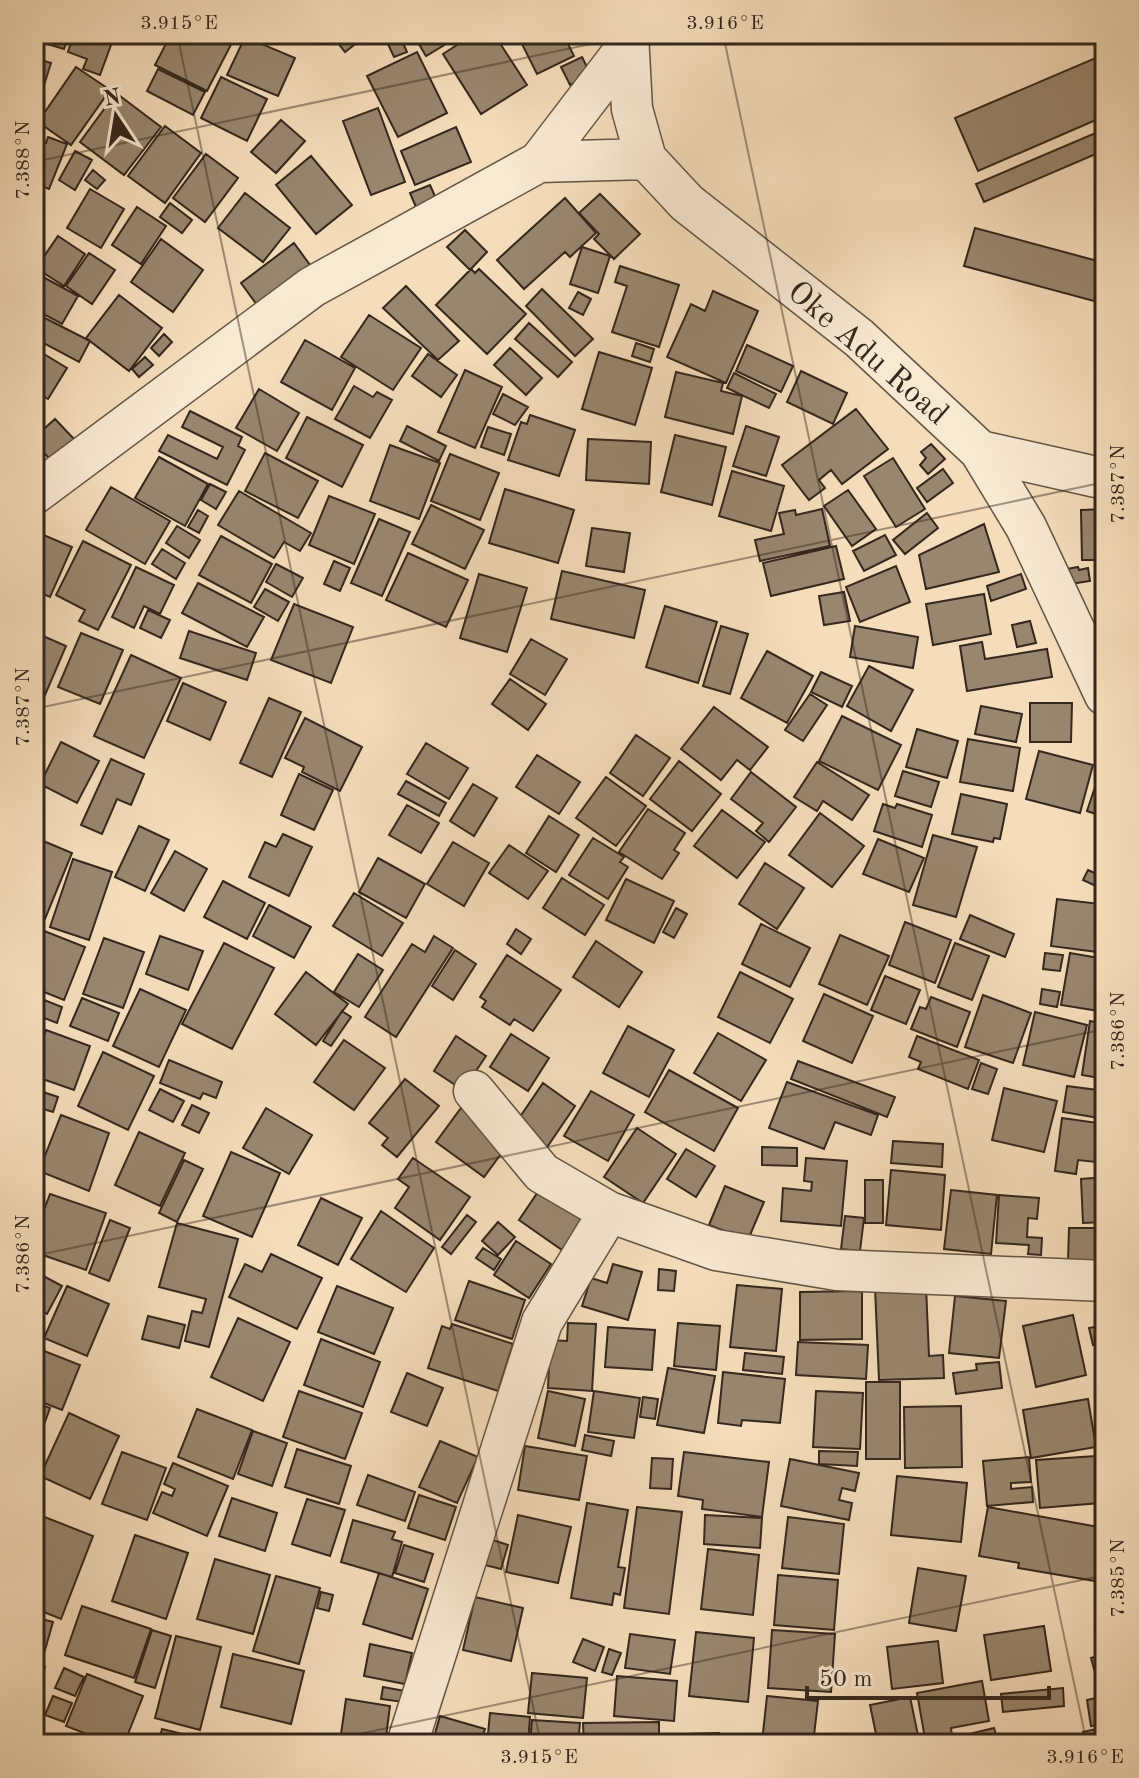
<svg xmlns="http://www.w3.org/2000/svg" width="1139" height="1778" viewBox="0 0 1139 1778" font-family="'Old Standard TT',serif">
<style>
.building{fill:#98866f;stroke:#34271c;stroke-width:2}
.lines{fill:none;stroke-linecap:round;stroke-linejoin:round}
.minor-casing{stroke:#645444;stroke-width:43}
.minor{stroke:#f8e9d3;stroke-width:40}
.ticks{fill:none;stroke:#34271c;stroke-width:2;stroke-opacity:0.45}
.labels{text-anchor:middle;stroke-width:7;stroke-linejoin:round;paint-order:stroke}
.street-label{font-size:32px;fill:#34271c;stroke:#f8e9d3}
.neatline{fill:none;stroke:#34271c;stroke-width:3}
.ticks-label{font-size:20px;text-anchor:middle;fill:#34271c}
</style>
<rect width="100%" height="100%" fill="#f5ddbb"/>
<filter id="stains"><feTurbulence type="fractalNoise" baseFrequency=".0025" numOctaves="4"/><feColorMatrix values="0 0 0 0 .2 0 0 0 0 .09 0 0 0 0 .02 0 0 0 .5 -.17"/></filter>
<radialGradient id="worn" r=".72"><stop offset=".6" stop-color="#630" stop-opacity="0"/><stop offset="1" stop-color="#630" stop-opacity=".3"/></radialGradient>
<path class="building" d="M34,34h35l-5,15 -30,-9z
M74,34h41l-15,41 -17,-6 4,-10 -19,-7z
M171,34l64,3 -28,54 -52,-26z
M331,34h37l-23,18z
M413,34h34l4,7 -25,15z
M474,34h20l33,51 -46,29 -38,-60z
M517,34h46l11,22 -37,18z
M860,34h37l-35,10z
M400,36l7,16 -13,5 -7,-15z
M245,37l50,21 -17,38 -51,-21z
M417,52l30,61 -49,24 -31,-61z
M1105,54v62l-127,55 -23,-53z
M582,57l9,18 -21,10 -9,-18z
M34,58l17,5 -17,54z
M76,67l34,23 -39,55 -33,-23z
M158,69l47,23 -12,23 -46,-24z
M221,77l46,22 -20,42 -46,-23z
M116,93l45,34 -37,48 -44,-33z
M378,108l27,74 -34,13 -28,-74z
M281,120l24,21 -29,32 -25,-21z
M165,126l36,27 -36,50 -37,-27z
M456,127l15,35 -56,23 -14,-34z
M1105,129v21l-121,52 -8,-18z
M48,137l19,7 -18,45 -15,-6v-45l12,5z
M75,151l17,9 -17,30 -16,-10z
M206,154l32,24 -33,44 -32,-24z
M311,156l41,49 -36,29 -40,-49z
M93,170l12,10 -8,9 -12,-9z
M430,185l8,18 -20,9 -8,-19z
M90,189l34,20 -23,39 -34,-20z
M245,193l45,35 -27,34 -45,-34z
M600,194l40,40 -26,25 -20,-20 5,-5 -20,-21z
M565,198l31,35 -26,24 -5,-5 -41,37 -27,-29z
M170,203l22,17 -10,13 -22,-16z
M137,207l29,19 -25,38 -29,-19z
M975,228l130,35v41l-141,-38z
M465,230l22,22 -17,18 -23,-23z
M58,236l27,18 -21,32 -28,-18z
M161,239l42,31 -30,42 -42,-30z
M294,243l16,22 -53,40 -16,-22z
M582,247l28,9 -12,37 -28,-9z
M89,253l26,17 -23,34 -26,-18z
M620,266l59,19 -20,62 -47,-15 15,-46 -12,-4z
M471,269l4,4 4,-4 47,45 -39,40 -51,-49z
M34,272l44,24 -16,28 -28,-15z
M406,286l53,55 -21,19 -55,-52z
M542,289l51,50 -18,17 -49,-50z
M713,291l45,20 -32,72 -59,-26 24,-53 14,7z
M578,292l13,7 -8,16 -14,-7z
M119,295l43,33 -33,43 -43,-33z
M35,313l55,28 -11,21 -45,-24z
M369,315l52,33 -28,42 -52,-33z
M529,323l43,39 -14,15 -43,-38z
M164,334l8,8 -13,14 -8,-8z
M305,340l50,28 -23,42 -51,-28z
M636,343l18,6 -4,13 -18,-6z
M747,345l46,21 -12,26 -45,-21z
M34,348l33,20 -19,31 -14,-8z
M510,348l32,30 -16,17 -32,-30z
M599,352l53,16 -17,57 -53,-16z
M428,354l29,21 -16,22 -29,-21z
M145,357l8,8 -14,12 -7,-8z
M465,370l37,17 -27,61 -37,-16z
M801,371l46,22 -14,31 -46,-22z
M676,372l47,11 -2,8 21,5 -9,38 -68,-17z
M734,373l42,21 -7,14 -42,-20z
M354,386l19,11 4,-5 15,8 -22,38 -35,-19z
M259,389l40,24 -22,38 -41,-23z
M503,394l25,13 -13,18 -22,-11z
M856,409l32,40 -46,35 -11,-14 -12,10 6,8 -16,12 -27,-35z
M190,411l52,26 -4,9 7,4 -18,35 -68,-34 9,-16 49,24 6,-12 -41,-20z
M530,415l45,15 -16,46 -51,-16 13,-38 6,2z
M307,417l56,28 -21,42 -56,-29z
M55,419l19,20 -22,22 -18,-18v-5z
M407,426l39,20 -7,15 -39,-20z
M746,426l33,11 -13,39 -33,-10z
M488,427l23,7 -7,21 -23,-8z
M675,435l51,12 -14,58 -51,-13z
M588,439l63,3 -2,42 -63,-4z
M931,444l14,15 -17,15 -8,-9 6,-7 -5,-6z
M390,445l50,18 -21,56 -49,-18z
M265,453l53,28 -20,37 -53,-27z
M450,454l49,19 -19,47 -49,-19z
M159,457l49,27 -23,42 -50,-28z
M893,458l32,51 -29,18 -32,-51z
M943,469l10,14 -26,19 -10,-14z
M732,471l52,15 -13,45 -52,-15z
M210,484l16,8 -10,17 -15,-9z
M111,487l59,34 -25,43 -59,-34z
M505,489l69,21 -16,53 -69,-20z
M848,490l28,39 -24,17 -28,-40z
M239,491l72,42 -11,18 -16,-9 -10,16 -56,-33z
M329,496l46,18 -21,50 -45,-19z
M431,505l53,25 -19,39 -53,-25z
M822,509l8,37 -70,15 -5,-21 29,-6 -5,-21 16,-3 1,5z
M1105,509v51h-23l-1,-50z
M198,510l10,6 -9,17 -11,-6z
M927,513l11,15 -33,26 -12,-14z
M379,519l31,13 -28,64 -31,-13z
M984,524l15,48 -73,17 -7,-34z
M177,526l23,14 -11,18 -23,-15z
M592,528l38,5 -6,39 -38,-6z
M34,531l38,16 -22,50 -16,-7z
M885,535l11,20 -32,16 -11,-20z
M221,536l51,28 -21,39 -52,-28z
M83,541l48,24 -33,65 -19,-9 6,-11 -29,-15z
M836,546l8,33 -73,17 -8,-33z
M162,549l23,14 -9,16 -24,-15z
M408,553l60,27 -22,47 -60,-27z
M334,561l16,7 -10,23 -16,-7z
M276,564l27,14 -11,19 -26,-15z
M896,566l14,36 -50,20 -14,-35z
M136,567l38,18 -14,29 -16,-8 -10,22 -22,-11z
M1078,567l1,3 9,-2 2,13 -20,3 -3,-15z
M562,571l83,19 -11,48 -83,-19z
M479,574l48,14 -20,64 -47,-14z
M1021,574l5,15 -35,12 -4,-15z
M198,583l66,34 -17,30 -65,-34z
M265,589l24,13 -11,19 -24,-14z
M844,592l6,29 -26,4 -5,-29z
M984,594l7,40 -58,11 -7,-41z
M294,604l59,23 -22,56 -60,-23z
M665,606l52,16 -19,61 -52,-16z
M148,610l22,10 -9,18 -21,-10z
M1030,621l6,22 -19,4 -5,-22z
M721,626l27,8 -18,60 -27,-8z
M855,626l63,11 -5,31 -63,-11z
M189,631l67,22 -9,27 -67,-22z
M34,632l32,14 -24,56 -8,-3z
M81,633l42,17 -23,54 -42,-17z
M531,639l36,20 -22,36 -35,-21z
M982,642l3,17 62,-10 5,28 -85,14 -7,-45z
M767,651l46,25 -26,47 -46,-25z
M131,655l50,23 -37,80 -50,-22z
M869,666l44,24 -22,41 -44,-25z
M821,672l31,14 -10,21 -31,-15z
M510,679l36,25 -18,26 -36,-26z
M183,683l43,19 -16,38 -43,-19z
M810,694l17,11 -24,36 -18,-11z
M269,698l32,14 -29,65 -32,-14z
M1030,703h42l-1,39h-41z
M981,706l41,8 -6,28 -41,-8z
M714,707l54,40 -18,23 -13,-10 -16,20 -40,-31z
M842,716l59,29 -23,45 -59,-29z
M305,718l57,29 -22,44 -38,-19 2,-5 -19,-9z
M917,729l41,12 -11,37 -41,-11z
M636,735l34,23 -27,38 -33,-23z
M968,739l52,9 -7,43 -53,-9z
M61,742l38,19 -22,42 -37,-19z
M426,743l42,25 -19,31 -42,-25z
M1039,751l54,14 -13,48 -54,-14z
M537,755l43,27 -21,32 -43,-27z
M111,759l33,15 -13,31 -14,-6 -15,35 -21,-9z
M679,761l42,33 -29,37 -42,-32z
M817,762l52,33 -17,25 -29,-19 -6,10 -23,-14z
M903,771l36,11 -8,25 -36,-11z
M751,772l45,35 -27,35 -13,-11 7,-8 -32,-24z
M299,774l34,16 -19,40 -33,-15z
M606,777l40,29 -30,40 -40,-28z
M406,781l40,22 -7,13 -41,-22z
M1097,781l8,3v33l-18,-6z
M473,784l24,14 -23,38 -24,-15z
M961,794l46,10 -7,35 -6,-1 -1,4 -41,-8z
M883,804l12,4 2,-4 35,11 -10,32 -48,-16z
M407,805l32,18 -18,30 -32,-18z
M648,809l37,24 -11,17 5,3 -17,26 -43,-27z
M722,810l43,32 -28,36 -43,-32z
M820,813l44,33 -32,41 -43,-32z
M549,816l30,19 -23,37 -30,-19z
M139,826l30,14 -24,51 -30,-14z
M283,834l29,13 -23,49 -40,-19 16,-35 11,5z
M933,835l44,12 -21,70 -43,-12z
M593,838l31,19 -4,5 8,5 -20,32 -39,-24z
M878,839l46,19 -15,34 -46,-18z
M41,840l31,13 -27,66 -11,-5v-56z
M453,842l36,21 -25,43 -37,-22z
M509,845l39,26 -20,28 -39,-26z
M175,851l32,18 -23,42 -33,-18z
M378,858l47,26 -19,34 -47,-26z
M73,859l39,13 -23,68 -39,-13z
M765,863l39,25 -27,41 -38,-25z
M1088,870l15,7 -5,10 -15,-7z
M562,878l42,27 -19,30 -42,-27z
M626,879l48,22 -20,42 -48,-23z
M223,881l42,22 -18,36 -43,-22z
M354,893l49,30 -21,33 -49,-30z
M1101,894h4v59l-54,-7 6,-47 43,5z
M269,905l42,22 -17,31 -41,-22z
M676,908l11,6 -13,24 -11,-6z
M970,915l44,19 -9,23 -45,-18z
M905,922l46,18 -16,43 -46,-18z
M761,924l49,24 -20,39 -48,-23z
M34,927l51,20 -21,53 -30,-12z
M516,929l15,10 -10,15 -14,-10z
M840,935l49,21 -22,49 -48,-21z
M160,936l43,15 -15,39 -42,-16z
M434,936l19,12 -57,89 -31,-20 47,-73 13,8z
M104,938l40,14 -21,56 -40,-14z
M596,941l46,31 -23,35 -46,-30z
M224,943l50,25 -42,81 -50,-25z
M955,943l34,13 -17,44 -34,-13z
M455,950l21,14 -23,36 -21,-14z
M1045,953l18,2 -3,16 -17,-2z
M1070,953l35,6v53l-44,-7z
M358,954l25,16 -24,37 -25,-15z
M507,955l54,35 -28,41 -19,-12 -4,6 -28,-18 4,-6 -6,-4z
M306,972l42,32 -32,41 -41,-31z
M740,972l53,27 -23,44 -52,-26z
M885,976l35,14 -14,34 -35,-14z
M140,989l46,21 -27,57 -46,-21z
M1042,989l18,3 -3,15 -17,-3z
M824,994l49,22 -21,47 -49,-22z
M983,995l48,18 -18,50 -48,-16z
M34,996l28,11 -5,16 -23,-9z
M931,997l39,15 -13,35 -46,-18 9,-22 6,2z
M82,998l37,15 -11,28 -38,-15z
M342,1011l9,6 -20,29 -8,-5z
M1035,1012l52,13 -13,52 -51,-12z
M1090,1021l15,3v55l-23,-4z
M628,1026l46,24 -25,47 -46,-24z
M46,1030l44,16 -16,44 -40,-14v-13z
M718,1033l48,27 -25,41 -47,-28z
M511,1034l38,24 -21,33 -38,-24z
M456,1036l30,20 -23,34 -29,-19z
M917,1036l62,24 -11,29 -50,-20 3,-7 -12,-5z
M344,1040l41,28 -31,42 -40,-28z
M103,1052l51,24 -26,54 -50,-24z
M169,1060l53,22 -6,16 -13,-5 -3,6 -40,-16z
M798,1061l97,36 -8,20 -96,-38z
M981,1063l16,6 -9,25 -16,-5z
M669,1070l69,38 -24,43 -69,-39z
M405,1079l34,27 -42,51 -15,-12 6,-7 -19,-15z
M787,1082l91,33 -7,20 -36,-13 -11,27 -55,-21z
M543,1083l32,23 -34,50 -32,-23z
M1067,1086l38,5v28l-42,-7z
M1004,1088l53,13 -13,51 -52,-12z
M34,1089l24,8 -5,15 -19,-6z
M160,1089l24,12 -11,21 -24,-12z
M591,1091l43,24 -26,46 -44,-25z
M192,1105l17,8 -10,20 -17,-8z
M266,1108l46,27 -23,39 -46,-26z
M461,1108l48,35 -25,34 -48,-35z
M61,1115l48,18 -20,58 -50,-20z
M1062,1118l43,6v39l-27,-3 -2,14 -21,-3z
M637,1128l39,26 -33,49 -39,-26z
M139,1132l46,21 -25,53 -45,-21z
M893,1141l50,3 -1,23 -51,-4z
M762,1147l35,1v18l-35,-1z
M686,1149l29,17 -19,31 -29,-18z
M231,1152l49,21 -28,64 -49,-21z
M413,1158l57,39 -30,43 -45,-32 14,-21 -11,-8z
M806,1158l41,3 -6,65 -60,-5 2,-33 28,3 1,-9 -8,-1z
M184,1160l19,9 -26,53 -18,-9z
M891,1170l54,5 -4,55 -55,-5z
M1105,1177v45l-22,1 -2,-44z
M865,1180h18v43h-18z
M544,1183l43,30 -25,37 -43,-30z
M725,1186l39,16 -16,38 -39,-15z
M951,1190l46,5 -6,59 -47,-5z
M50,1194l56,19 -20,57 -52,-18v-15z
M999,1195l40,3 -2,21 -9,-1 -1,19 15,1 -1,17 -13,-1 1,-9 -33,-2z
M321,1198l41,20 -24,47 -40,-20z
M381,1211l53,37 -28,44 -55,-33z
M467,1215l9,7 -25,32 -9,-7z
M845,1216l19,2 -4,33 -19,-2z
M110,1220l20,8 -21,53 -20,-8z
M498,1222l17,15 -17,18 -16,-14z
M177,1223l61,16 -29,108 -24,-6 7,-30 10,2 4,-14 -47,-12z
M1069,1228h36v33h-37z
M516,1241l35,23 -22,34 -35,-23z
M483,1248l18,11 -7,11 -18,-12z
M271,1254l51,24 -25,51 -68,-32 16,-33 17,8z
M613,1264l29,8 -14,48 -46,-14 9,-28 16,5z
M659,1269l17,2 -2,20 -16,-1z
M34,1271l28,15 -15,28 -13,-7z
M469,1281l56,19 -13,39 -57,-19z
M737,1285l45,4 -6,62 -46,-4z
M67,1286l42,18 -22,52 -43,-18z
M337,1286l56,22 -19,46 -56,-22z
M926,1286l3,70 14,-1 1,23 -65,2 -4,-92z
M862,1291v48l-62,1v-48z
M955,1296l51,5 -7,57 -50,-5z
M1073,1315l13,60 -50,12 -13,-61z
M148,1316l37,9 -6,23 -37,-9z
M238,1318l52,24 -27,59 -52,-24z
M568,1323l28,1 -4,67 -44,-3 2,-48 17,1z
M678,1323l42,3 -4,44 -42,-4z
M452,1324l61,20 -15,47 -70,-23 14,-42 8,3z
M1105,1325v18l-12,2 -4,-17z
M608,1327l47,3 -3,40 -47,-3z
M321,1339l59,23 -17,45 -59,-22z
M798,1342l70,3 -2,34 -70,-4z
M34,1347l46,18 -18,45 -28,-11z
M745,1353l39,4 -2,17 -39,-4z
M999,1362l3,26 -46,6 -3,-21 24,-3 -1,-6z
M668,1368l47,8 -11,57 -47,-8z
M723,1372l62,7 -5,44 -38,-3 -1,6 -23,-3z
M407,1373l36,15 -16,38 -36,-14z
M866,1382h34v77h-34z
M299,1391l63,22 -17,46 -62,-22z
M548,1391l37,8 -10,47 -37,-8z
M594,1391l46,7 -6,40 -46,-6z
M816,1391l47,2 -3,56 -47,-2z
M643,1397l15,2 -3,20 -15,-2z
M1088,1399l8,48 -65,11 -8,-48z
M34,1402l16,6 -16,44z
M961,1406l1,61 -57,1 -1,-61z
M197,1409l55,21 -19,49 -55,-22z
M69,1413l50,23 -29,63 -50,-23z
M253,1431l34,12 -15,43 -34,-12z
M585,1435l29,6 -3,15 -29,-6z
M440,1441l38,16 -21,46 -38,-16z
M525,1446l62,10 -8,44 -61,-10z
M297,1449l54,17 -12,38 -54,-17z
M819,1451l39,1 -1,14 -38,-2z
M122,1452l44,16 -19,52 -45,-16z
M684,1452l85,10 -7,55 -60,-8 1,-9 -25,-4z
M1096,1456l4,47 -60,5 -4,-48z
M1029,1457l2,25 -20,1v6l21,-2 1,15 -46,4 -4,-45z
M652,1458l21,1 -2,30 -21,-1z
M790,1459l69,14 -4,18 -13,-3 -3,12 13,3 -3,17 -68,-14z
M173,1463l55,23 -21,50 -54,-23 9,-21 10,4 3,-7 -11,-5z
M368,1475l47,17 -10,29 -48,-16z
M897,1476l70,7 -6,59 -70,-7z
M419,1495l37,12 -11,33 -37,-12z
M232,1498l45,15 -12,38 -46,-15z
M307,1499l38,11 -15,46 -38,-12z
M587,1503l41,7 -10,57 7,1 -5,27 -6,-2 -2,12 -41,-7z
M637,1507l45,5 -13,102 -45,-6z
M988,1507l116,21 -9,53 -77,-13 1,-5 -40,-7z
M518,1515l53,12 -13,56 -52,-11z
M705,1515l57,3 -2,30 -56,-4z
M42,1516l51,20 -32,83 -27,-11v-71z
M788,1517l56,7 -5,50 -57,-6z
M353,1520l42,12 -3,7 10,3 -10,35 -51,-15z
M135,1535l53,18 -22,66 -54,-18z
M493,1540l15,5 -7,24 -16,-4z
M404,1545l29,9 -9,28 -29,-9z
M708,1549l51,6 -6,60 -52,-6z
M215,1559l55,16 -17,59 -56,-15z
M918,1568l48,8 -10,55 -47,-8z
M379,1573l49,16 -16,50 -49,-15z
M778,1575l60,5 -4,50 -60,-5z
M276,1576l44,12 -21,76 -46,-13z
M321,1592l12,3 -4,16 -12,-3z
M475,1597l48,11 -12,53 -48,-11z
M82,1606l69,23 -17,49 -69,-23z
M34,1617l19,5 -10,35 -9,-3z
M1044,1626l7,45 -60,9 -7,-45z
M152,1630l19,6 -16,52 -20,-6z
M772,1630l63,4 -4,58 -63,-4z
M696,1632l58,6 -6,64 -59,-6z
M630,1634l45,6 -5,34 -45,-6z
M176,1636l45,11 -21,83 -45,-12z
M583,1639l21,8 -9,24 -22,-9z
M938,1641l5,42 -51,6 -5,-42z
M370,1644l42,9 -7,31 -41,-8z
M609,1649l12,4 -9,22 -10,-3z
M233,1654l71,17 -13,53 -70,-17z
M1105,1654v36l-5,2 -9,-34z
M34,1663l11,4 -11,28z
M64,1668l20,9 -9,19 -20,-8z
M532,1673l55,5 -4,40 -55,-5z
M87,1674l56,22 -19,48h-12l-46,-18z
M617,1676l60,5 -3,40 -60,-5z
M982,1681l7,40 -38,7 2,16h-27l-9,-51z
M383,1687l22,4 -2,11 -22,-3z
M1063,1688l1,18 -61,6 -2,-18z
M53,1696l19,7 -8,19 -19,-7z
M767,1696l51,5 -5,43 -51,-2z
M1105,1696v28l-14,2 -4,-26z
M910,1697l9,43 -41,4 -8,-39z
M346,1699l44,7 -5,38 -45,-3z
M490,1713l40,4 -2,27h-41z
M440,1716l45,13 -5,15h-48z
M532,1720l48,3 -2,21h-48z
M659,1722v22h-75l-1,-21z
M1105,1727v17h-19l-3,-12z
M994,1728l5,16h-32l-2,-9z
M162,1729l45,11 16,4h-65z
M719,1733v11h-50l15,-2v-8z
M292,1735l52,8v1h-53z"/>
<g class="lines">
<g class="minor-casing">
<path id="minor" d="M628,34l4,75 14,50 41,44 172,135 121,113 46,76 79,168
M539,162l107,-3
M980,451l125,28
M34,494l278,-207 227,-125 88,-115
M474,1091l68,82 67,39 107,38 121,20 268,11
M407,1744l135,-422 67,-110"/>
</g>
<use href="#minor" class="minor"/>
</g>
<path class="ticks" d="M177,34l364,1710M723,34l364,1710M34,162l604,-128M34,709l1071,-227M34,1256l1071,-227M312,1744l793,-169"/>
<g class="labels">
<g class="street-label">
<text transform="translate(869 352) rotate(41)" y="11">Oke Adu Road</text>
</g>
</g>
<rect width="1139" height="1778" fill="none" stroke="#f5ddbb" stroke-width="88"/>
<g transform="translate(116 116) rotate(348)" stroke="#f8e9d3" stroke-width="6" paint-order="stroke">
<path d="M0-6L14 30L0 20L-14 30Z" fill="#34271c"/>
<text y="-12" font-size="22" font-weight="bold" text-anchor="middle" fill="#34271c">N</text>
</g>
<path d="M807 1686v12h242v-12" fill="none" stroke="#34271c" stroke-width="4"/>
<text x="819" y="1686" font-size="24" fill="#34271c" stroke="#f8e9d3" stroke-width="6" paint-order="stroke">50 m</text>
<rect x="44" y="44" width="1051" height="1690" class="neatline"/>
<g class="ticks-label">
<text x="179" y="29">3.915°E</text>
<text x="725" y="29">3.916°E</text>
<text transform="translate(22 160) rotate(-90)" y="7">7.388°N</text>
<text transform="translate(1117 484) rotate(-90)" y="7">7.387°N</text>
<text transform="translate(22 707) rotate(-90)" y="7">7.387°N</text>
<text transform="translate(1117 1031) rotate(-90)" y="7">7.386°N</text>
<text transform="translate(22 1254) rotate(-90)" y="7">7.386°N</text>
<text transform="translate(1117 1578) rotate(-90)" y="7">7.385°N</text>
<text x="539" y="1763">3.915°E</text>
<text x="1085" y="1763">3.916°E</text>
</g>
<rect width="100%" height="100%" filter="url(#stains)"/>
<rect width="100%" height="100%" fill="url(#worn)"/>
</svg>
